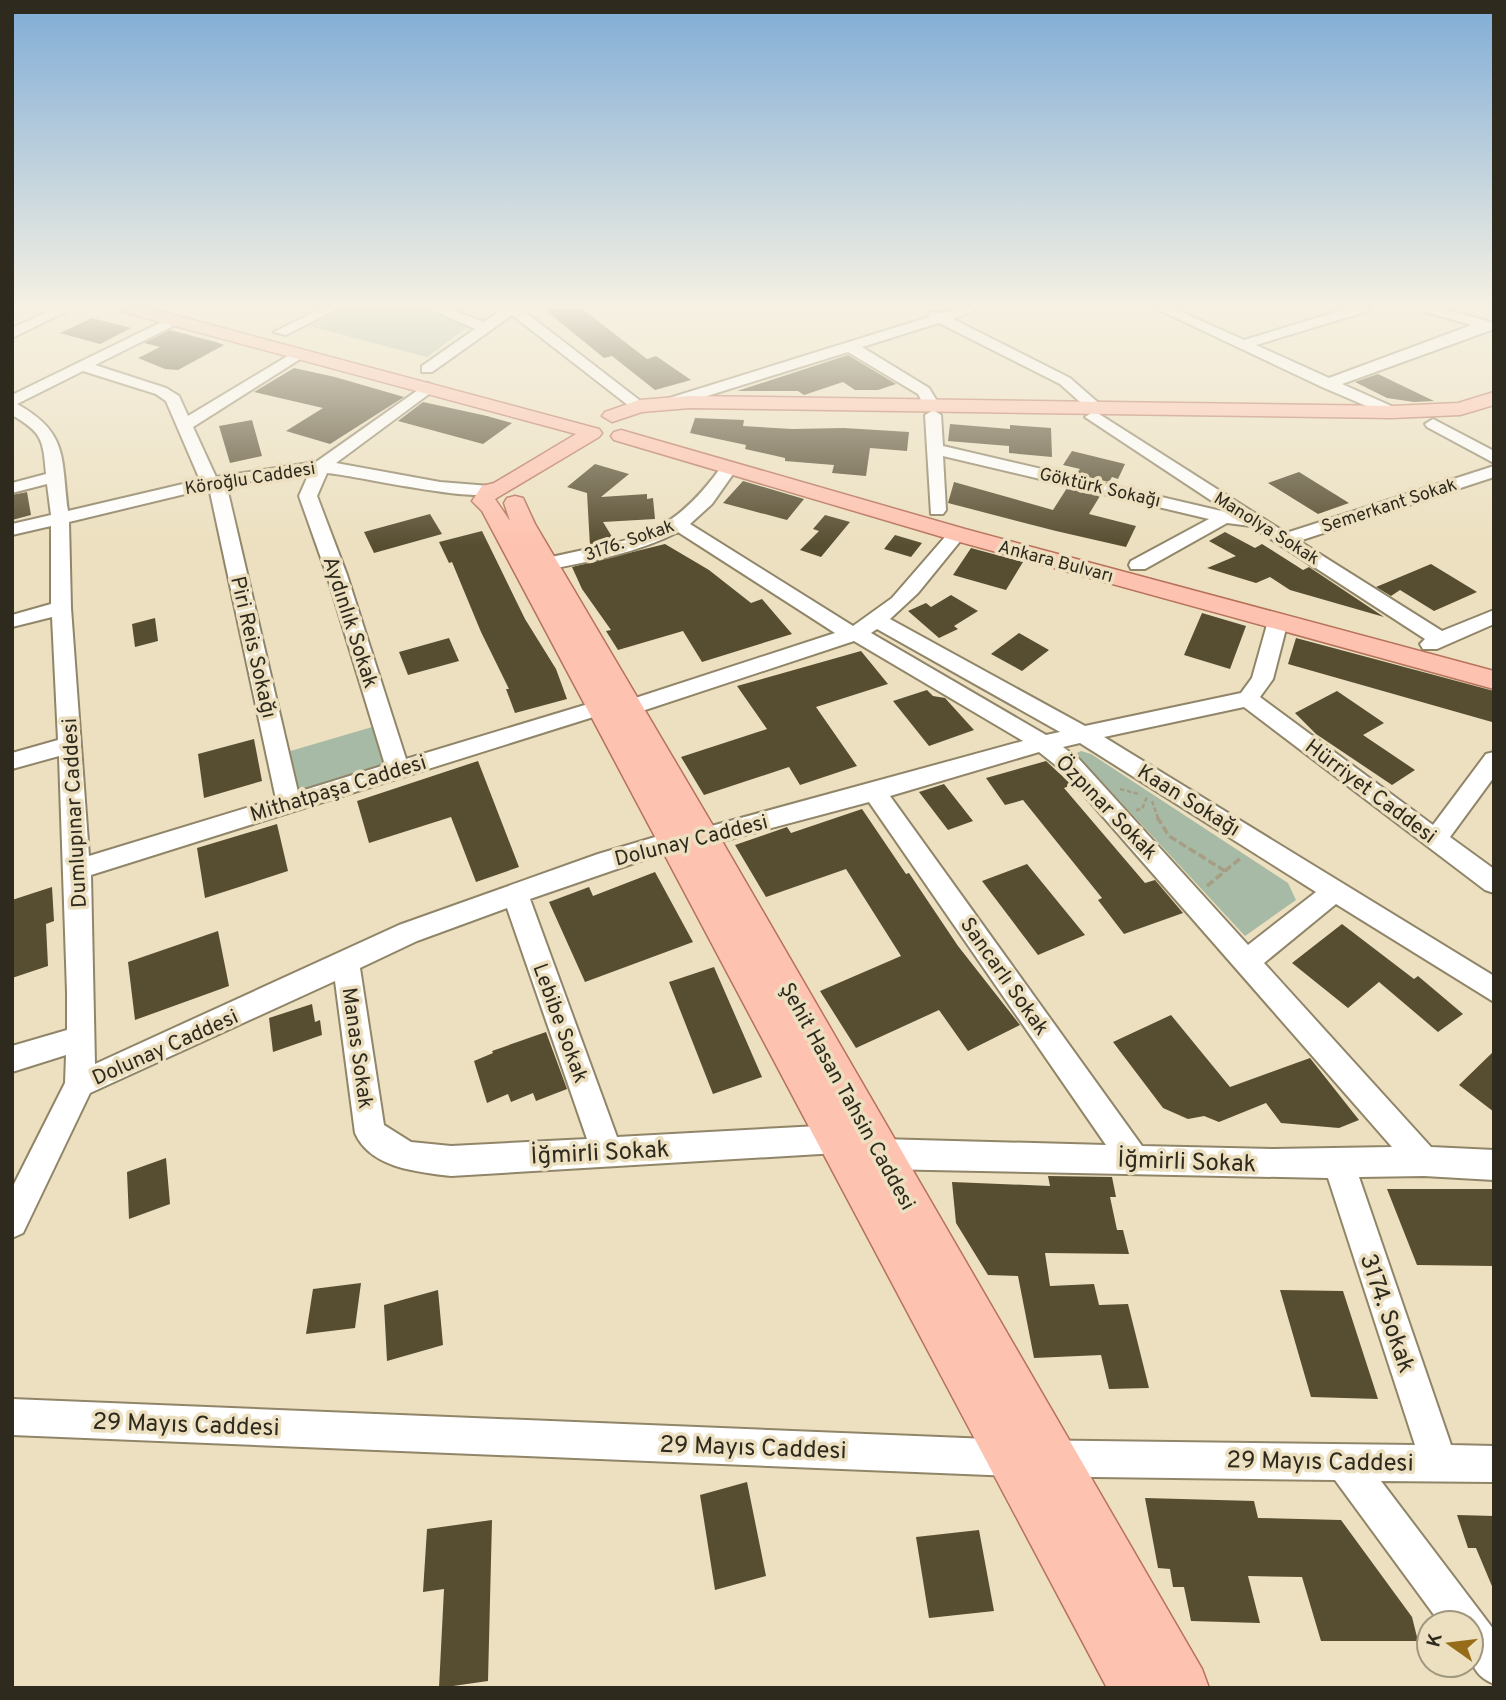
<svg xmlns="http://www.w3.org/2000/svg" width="1506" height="1700" viewBox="0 0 1506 1700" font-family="Overpass,sans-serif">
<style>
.green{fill:#a7baa5}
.building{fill:#574d31}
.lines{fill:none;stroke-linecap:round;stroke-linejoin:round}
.minor-casing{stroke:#908568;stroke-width:4}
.major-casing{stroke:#b6725a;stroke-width:3}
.path-far1{stroke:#a69d84;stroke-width:2.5;stroke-dasharray:4.5 2.5;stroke-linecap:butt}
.path{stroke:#a69d84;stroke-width:3.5;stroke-dasharray:8 3.5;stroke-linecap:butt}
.minor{fill:#fff;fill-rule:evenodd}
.major{fill:#fec2b0;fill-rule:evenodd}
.labels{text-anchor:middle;stroke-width:7;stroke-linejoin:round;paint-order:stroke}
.far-street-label{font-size:18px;fill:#2f2a1e;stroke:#ece0c0}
.street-label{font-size:21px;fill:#2f2a1e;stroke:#ece0c0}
.near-street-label{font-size:24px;fill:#2f2a1e;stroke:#ece0c0}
</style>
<rect width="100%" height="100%" fill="#ece0c0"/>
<path class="green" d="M346,308h77l46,18 -42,31 -118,-31z
M379,725l13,40 -94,29 -11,-42z
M1081,751l10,3 197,129 8,17 -51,36 -165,-178 -3,-5z"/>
<path class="building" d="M543,308h38l66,51 9,-3 35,24 -36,10 -43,-34 -8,2z
M92,318l39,10 -31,16 -40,-11z
M170,330l46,12 8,3 -46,25 -13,-1 -27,-11 22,-11 -16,-4z
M848,355l48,29 -18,6h-23l-12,-8 -39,13 -6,-4h-61z
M294,368l41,9 69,20 -74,47 -44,-13 37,-23 -69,-16z
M1378,374l56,27 -20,1 -27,-4 -32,-16z
M423,402l64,14 25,7 -29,21 -85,-23z
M695,418l49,2 -1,6 49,3 52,-1 65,4 -2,19 -37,-3 -4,28 -34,-3 2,-8 -49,-4v-3l-40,-9 1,-4 -56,-12z
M252,420l10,36 -32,7 -11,-37z
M950,424l60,5v-4l41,3 1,29 -43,-4v-7l-61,-5z
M1072,451l53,13 -7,15 -6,-2 -3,5 -33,-8 4,-5 -17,-4z
M595,464l34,10 -28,23 46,-3v5l6,-1 2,21 -52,3 11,18 -24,6 -3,-53 -20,-6z
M1299,472l50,31 -31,11 -50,-31z
M743,481l61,18 -17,21 -64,-17z
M954,482l99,28 14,-22 33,8 -11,18 47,12 -10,21 -70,-16 -108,-28z
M27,492l4,23 -19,5v-25z
M430,514l12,20 -68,19 -10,-21z
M825,515l25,7 -29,35 -21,-7 19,-19 -6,-2z
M482,531l43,88 31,50 11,30 -52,14 -9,-24h3l-28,-57 -29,-70 -3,1 -10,-21z
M1225,532l30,16 7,-4 41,26 6,-3 75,50 -94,-27 -20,-13 -14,6 -49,-15 29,-12 -27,-15z
M895,535l27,8 -11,14 -27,-8z
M665,544l44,26 42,33 11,-4 30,35 -90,28 -19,-31 -65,19 -12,-19 5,-1 -29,-41 -10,-22z
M971,548l52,14 -17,28 -53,-15z
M1431,564l46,28 -43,19 -34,-21 -9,6 -15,-9z
M951,595l27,16 -24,15 4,3 -19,9 -31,-27 18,-8 5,4z
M1202,613l44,13 -16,43 -46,-14z
M155,618l3,23 -23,6 -3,-23z
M1019,633l30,17 -27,21 -31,-17z
M449,638l10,23 -51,14 -9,-23z
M1296,638l198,53 -2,31 -204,-58z
M861,651l27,33 -72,23 41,59 -57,19 -11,-18 -85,28 -23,-38 86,-28 -30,-43z
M927,690l6,6 12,2 29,32 -45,16 -36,-45z
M1337,691l47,32 -21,12 52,35 -23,15 -76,-51 -21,-21z
M254,739l8,42 -58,17 -6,-44z
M478,761l41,106 -43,15 -25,-65 -82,26 -12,-42z
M1046,761l26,24 -8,3 81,95 10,-3 28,33 -59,21 -26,-34 4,-2 -79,-98 -18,5 -19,-27z
M944,784l29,37 -25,9 -29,-38z
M862,809l44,65 3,-1 49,73 62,79 -52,26 -29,-41 -83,38 -36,-57 81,-35 -55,-87 -80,28 -31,-52 52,-18 4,6z
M277,824l11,47 -83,27 -8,-50z
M1027,864l58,71 -47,20 -56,-74z
M655,872l38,70 -108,40 -36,-80 40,-15 4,9z
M52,887l2,34 -8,3 2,42 -36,12v-78z
M1342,924l72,55 4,-3 45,38 -25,18 -59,-50 -31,26 -56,-45z
M218,931l11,55 -94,34 -7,-58z
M714,967l48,110 -49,17 -44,-112z
M312,1004l3,18 5,-2 2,15 -49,17 -4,-34z
M1171,1015l59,72 80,-29 49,62 -20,8 -58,-5 -15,-20 -47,19 -15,-6 -16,3 -25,-11 -50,-66z
M546,1032l21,57 -31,12 -3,-8 -22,9 -3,-8 -21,9 -13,-42 19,-8 -1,-2z
M1494,1051v61l-35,-27z
M166,1158l4,46 -41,15 -2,-47z
M1048,1176l64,1 4,20h-6l7,33h6l6,24 -84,-1 5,33 44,-2 5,21 29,-1 21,84 -40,1 -8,-34 -67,3 -16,-82 -30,-1 -32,-52 -4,-41 98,4z
M1387,1189h107v77l-77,-1z
M361,1283l-6,45 -49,6 7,-45z
M438,1290l5,55 -56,16 -3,-56z
M1280,1290l63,1 35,108 -67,-2z
M747,1482l19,94 -51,14 -15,-95z
M1145,1498l109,3 4,17 83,2 71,97 6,24h-97l-19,-64 -54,-1 12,47 -69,-2 -7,-34h-11l-3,-18 -12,-1z
M1457,1515l37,1v75l-18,-43h-8z
M492,1520l-4,161 -49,7 5,-99 -21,3 4,-63z
M979,1530l15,81 -65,7 -13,-81z"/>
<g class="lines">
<g class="minor-casing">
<path id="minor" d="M56,308h17l-61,30v-10z
M322,308h17l-53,27 -12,-3z
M428,308h19l37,14 20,-14h16l127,98 -2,3h-12l-121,-94 -80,57h-10v-6l53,-37z
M959,308h20l-26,11 117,59 32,28 -2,3h-12l-28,-25 -121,-61 -77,24 67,41 11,18 -7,4 8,5 2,31 287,67 -145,-96 8,-5 6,2 187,119 208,-67v11l-195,64 143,90 52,-21v14l-57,25h-14l-3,-5 5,-5 -174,-113 -24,-3 -82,46h-14l-2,-4 2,-4 78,-42 -266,-63 3,54 -3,4h-12l-6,-99 7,-4 -6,-2 -8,-15 -70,-42 -173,54 -6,2 -8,-5 2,-3 266,-83 1,-5 12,1z
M1155,308h18l71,32 105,-32h21l-2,3 -112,34 73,33 143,-53 -50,-14 -2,-3h21l53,15v6l-152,55 56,25v6l-6,2 -70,-30z
M174,316l5,1v6l-84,42 71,23 13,8 9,20 108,-65h10l2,3 -115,73 23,50 100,-15 112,-79 8,5 -3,3 -97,72 104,19 50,4 9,5c-14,15 -145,-16 -172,-18l-10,23 30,79 59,184 192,-58 8,2 3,5 -3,5 -515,162 4,189 304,-139 199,-71 74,-22 32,-4 319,-87 -169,-100 -218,72h-16l-3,-5 3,-5 215,-70 -157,-101c-41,21 -87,29 -132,38l-9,-6 2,-4c89,-22 128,-15 185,-97l6,-1 8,5 -26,37 -22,20 163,102 39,-28 59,-68h12l3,4 -48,59 -28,26 195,107 156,-33 11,-15 16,-57 10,-6 10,6 -15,58 -13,18 173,128 53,-71 8,-2v25l-44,60 44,32v24l-9,-3 -241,-183 -140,30 390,239v26l-158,-98 -72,59 167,184 63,3v30l-70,-4 -65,1 92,268 43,1v36l-113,-1 113,149v54c-29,-12 -23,-33 -23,-61h-31l-105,-143 -322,-4 -1001,-41v-36l1001,41 402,5 -87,-267 -448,-9 -11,-5 -4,-10 4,-10 11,-5 226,6 -237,-343 -165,44 -32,4 -142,49 87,238 220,-12 11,4 4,10 -4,10 -11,4 -386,23c-33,-4 -81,-8 -96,-43l-20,-152 -245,112 -67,140 -11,5v-50l53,-105 1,-28 -54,17v-26l55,-16v-38l-8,-236 -47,13v-16l46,-13 -6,-123 -40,10v-12l39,-11v-78l-39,9v-11l39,-9 -4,-31 -35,9v-10l34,-9c-3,-34 -3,-41 -34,-59v-20zM83,371l73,23 10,7 34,79 -132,31c-7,-53 1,-78 -51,-107zM310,471l-11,25 28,79 58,190 -87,27 -70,-300 -3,-4h-12l-3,4 66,307 -187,57 -18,-248 -2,-86 141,-34zM877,629l183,103 -14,3 -175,-102zM1080,743l236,149 -68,53 -169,-186 -16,-12zM1039,752l24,19 329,376 -118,2 -132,-3 -252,-350zM507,908l80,231 -136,7 -40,-4 -27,-17 -24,-157 57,-27z
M1433,419l61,32v12l-67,-36 -2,-3z"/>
</g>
<g class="major-casing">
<path id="major" d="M120,308h28l451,121 3,4 -3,4 -104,62 15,22 -6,-18 3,-5 8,-2 8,2 12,26 180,305 487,840 7,19h-102l-625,-1177 -10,-10 10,-15 12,-3 82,-49 -453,-122z
M1494,392v13l-34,10 -68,3 -702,-10 -48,4 -30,10 -10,-6 3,-4 34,-12 51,-4 702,10 66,-3z
M621,430l344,99 529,142v18l-545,-150 -335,-99 -3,-4 3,-4z"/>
</g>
<path class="path-far1" d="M1120,789l19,5
M1152,801l6,17
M1136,810l6,-1 5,-12"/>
<path class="path" d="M1157,817l12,19 56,35
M1207,886l35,-29"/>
<use href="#minor" class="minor"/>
<use href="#major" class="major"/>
</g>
<linearGradient id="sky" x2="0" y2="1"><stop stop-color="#7facd6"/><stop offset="0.56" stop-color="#f6f1e3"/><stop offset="1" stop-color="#f6f1e3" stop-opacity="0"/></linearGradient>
<rect width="1506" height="546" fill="url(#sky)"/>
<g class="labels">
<g class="far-street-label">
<text transform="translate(250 478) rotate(-9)" y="6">Köroğlu Caddesi</text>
<text transform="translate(1100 487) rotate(13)" y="6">Göktürk Sokağı</text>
<text transform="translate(1389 505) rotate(-18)" y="6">Semerkant Sokak</text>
<text transform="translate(1267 528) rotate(32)" y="6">Manolya Sokak</text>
<text transform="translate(629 540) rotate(-19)" y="6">3176. Sokak</text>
<text transform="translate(1056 561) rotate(15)" y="6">Ankara Bulvarı</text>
</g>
<g class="street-label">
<text transform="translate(351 622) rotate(72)" y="7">Aydınlık Sokak</text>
<text transform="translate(254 647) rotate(77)" y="7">Piri Reis Sokağı</text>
<text transform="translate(338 788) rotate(-17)" y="7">Mithatpaşa Caddesi</text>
<text transform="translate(1371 791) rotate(37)" y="7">Hürriyet Caddesi</text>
<text transform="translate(1189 800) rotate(32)" y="7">Kaan Sokağı</text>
<text transform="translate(1107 807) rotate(46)" y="7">Özpınar Sokak</text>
<text transform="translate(74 813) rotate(-93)" y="7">Dumlupınar Caddesi</text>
<text transform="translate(691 840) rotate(-14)" y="7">Dolunay Caddesi</text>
<text transform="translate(1005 976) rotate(55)" y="7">Sancarlı Sokak</text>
<text transform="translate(561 1023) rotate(70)" y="7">Lebibe Sokak</text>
<text transform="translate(165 1047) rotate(-24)" y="7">Dolunay Caddesi</text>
<text transform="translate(358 1048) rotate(82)" y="7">Manas Sokak</text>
<text transform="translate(848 1096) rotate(61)" y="7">Şehit Hasan Tahsin Caddesi</text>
</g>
<g class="near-street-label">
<text transform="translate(600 1152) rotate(-3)" y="8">İğmirli Sokak</text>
<text transform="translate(1187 1161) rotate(2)" y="8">İğmirli Sokak</text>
<text transform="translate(1388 1313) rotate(71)" y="8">3174. Sokak</text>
<text transform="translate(186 1424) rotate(2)" y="8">29 Mayıs Caddesi</text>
<text transform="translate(753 1447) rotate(2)" y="8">29 Mayıs Caddesi</text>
<text transform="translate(1320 1461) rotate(1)" y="8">29 Mayıs Caddesi</text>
</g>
</g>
<rect width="1506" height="1700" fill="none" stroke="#2f2a1e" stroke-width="28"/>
<g transform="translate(1450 1644) rotate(284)"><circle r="33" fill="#ece0c0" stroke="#a0977f" stroke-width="2"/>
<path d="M0-5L12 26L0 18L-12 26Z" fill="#976c19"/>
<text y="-10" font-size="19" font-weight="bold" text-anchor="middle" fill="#2f2a1e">K</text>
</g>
</svg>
